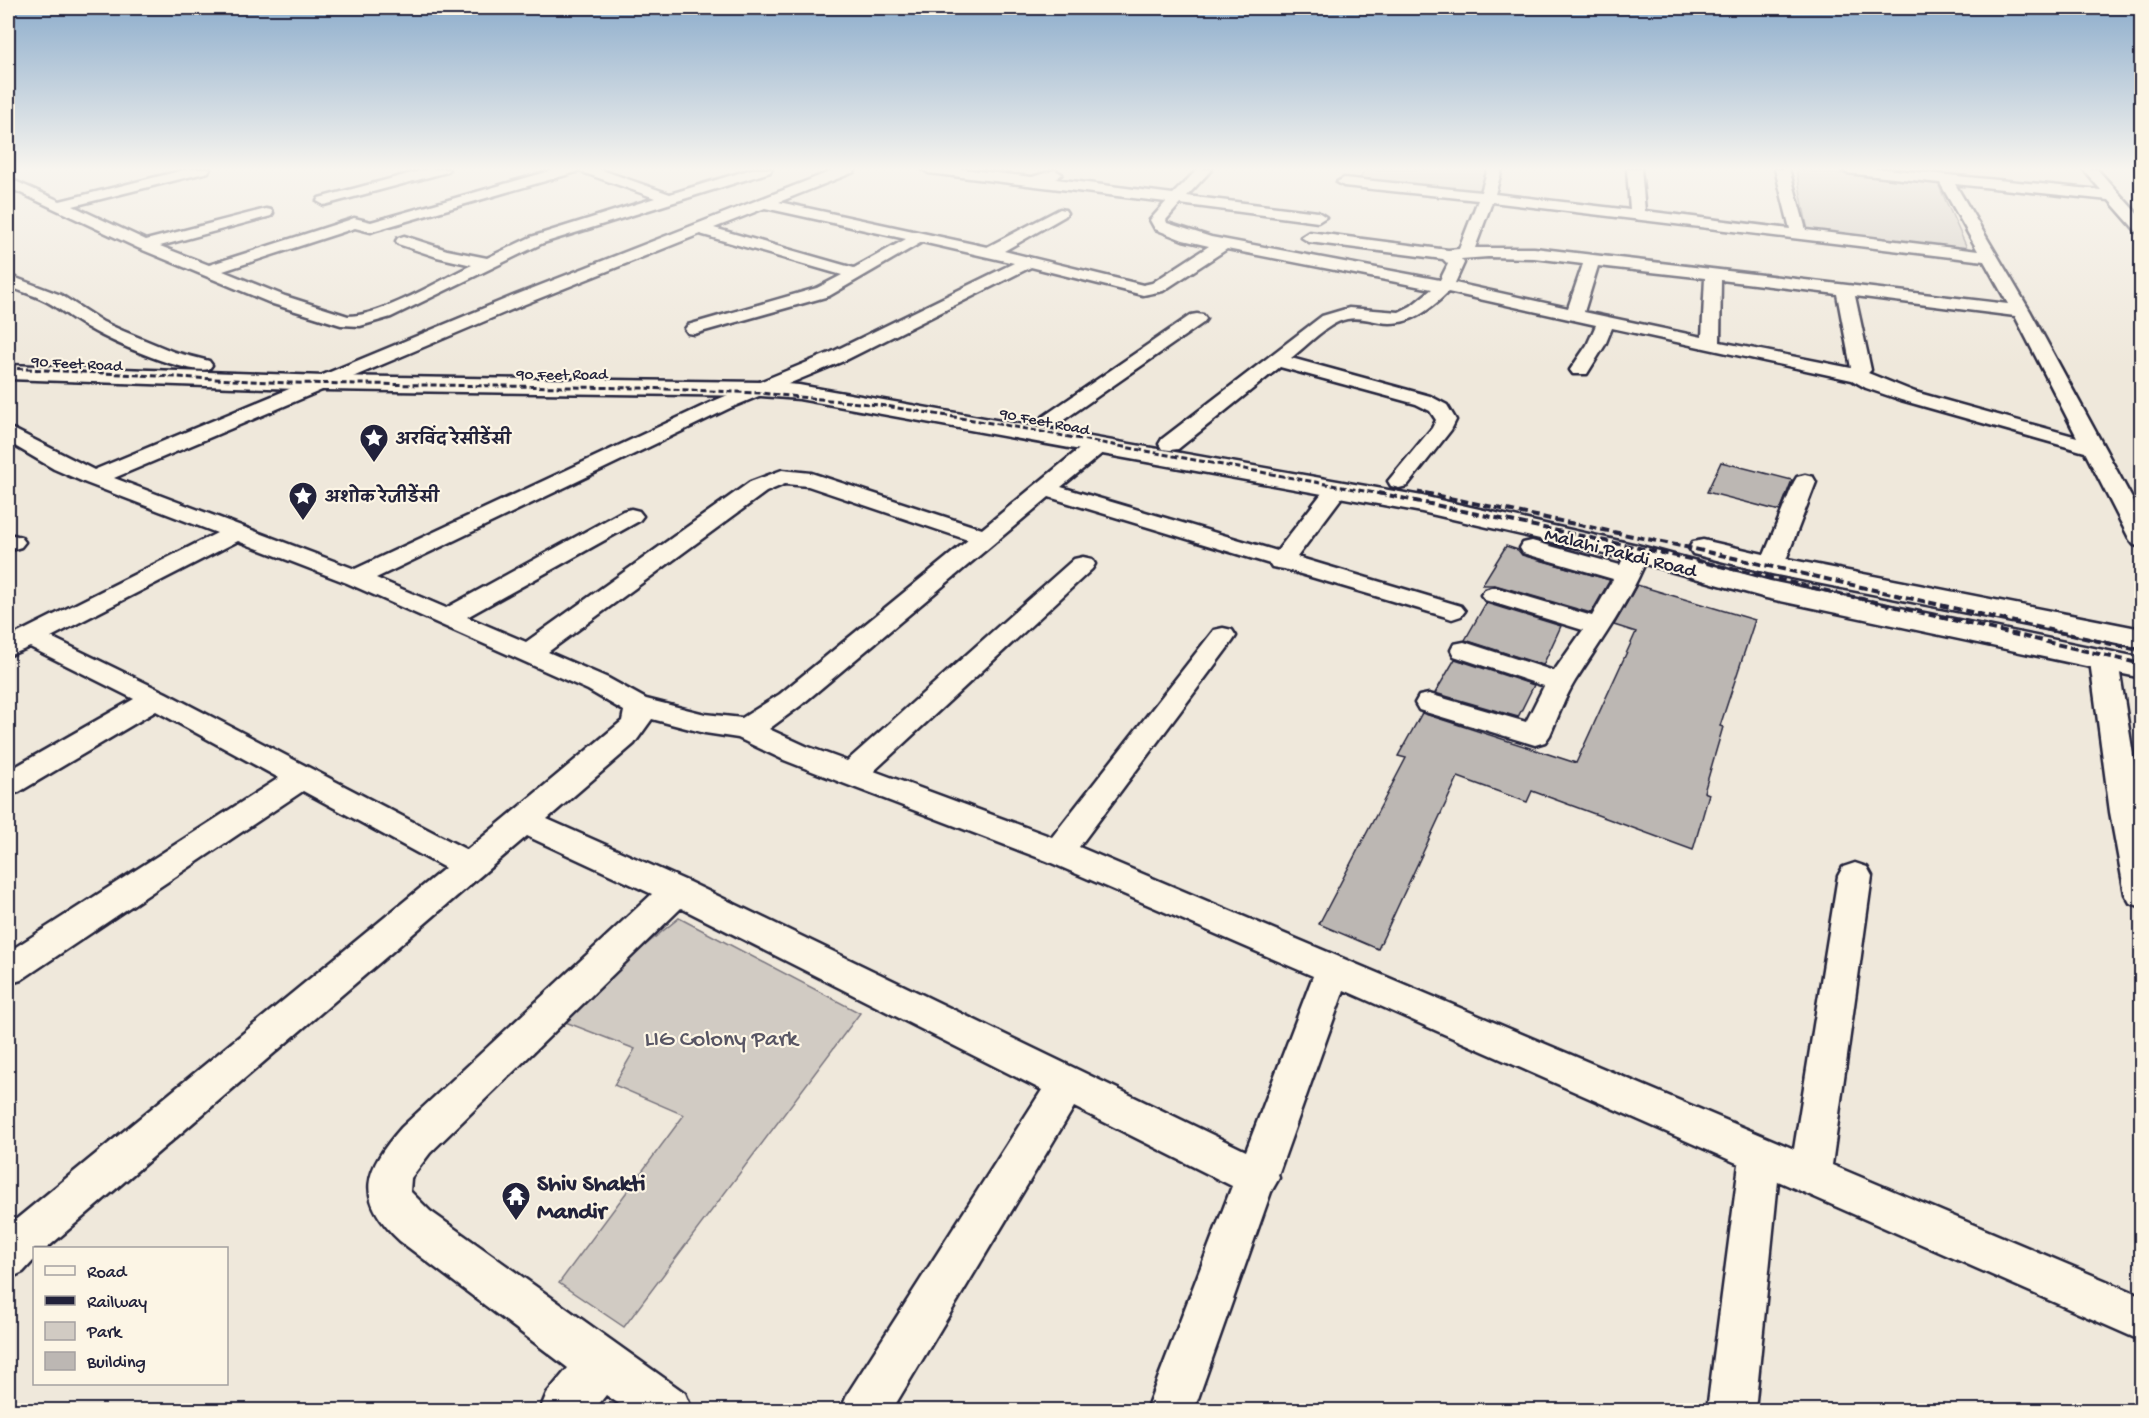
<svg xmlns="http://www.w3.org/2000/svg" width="2149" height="1418" viewBox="0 0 2149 1418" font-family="'Gochi Hand','Playpen Sans Deva',sans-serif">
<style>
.green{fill:#d1cbc3;stroke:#7a767f;stroke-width:1.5}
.building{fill:#bcb7b3;stroke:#22223b;stroke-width:1.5}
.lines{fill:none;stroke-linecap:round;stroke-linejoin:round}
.minor-casing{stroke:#22223b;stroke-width:5}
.secondary-casing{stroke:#22223b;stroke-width:5}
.minor{fill:#fcf5e5;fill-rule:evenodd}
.secondary{fill:#fcf5e5;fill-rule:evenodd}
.rail-far1{stroke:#22223b;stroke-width:3;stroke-dasharray:6 3;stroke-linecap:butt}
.rail{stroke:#22223b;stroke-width:4;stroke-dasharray:8 4;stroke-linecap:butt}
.labels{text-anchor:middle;stroke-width:4.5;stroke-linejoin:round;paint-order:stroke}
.far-street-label{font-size:16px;fill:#22223b;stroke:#fcf5e5}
.far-poi-label{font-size:16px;font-weight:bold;fill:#22223b;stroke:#fcf5e5;text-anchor:start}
.street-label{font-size:20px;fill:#22223b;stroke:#fcf5e5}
.near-park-label{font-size:24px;fill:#575564;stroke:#fcf5e5}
.near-poi-label{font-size:24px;font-weight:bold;fill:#22223b;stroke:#fcf5e5;text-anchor:start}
</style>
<rect width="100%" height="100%" fill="#efe8db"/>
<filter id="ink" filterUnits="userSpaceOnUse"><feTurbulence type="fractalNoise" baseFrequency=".0167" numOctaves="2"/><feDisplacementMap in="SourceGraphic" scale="12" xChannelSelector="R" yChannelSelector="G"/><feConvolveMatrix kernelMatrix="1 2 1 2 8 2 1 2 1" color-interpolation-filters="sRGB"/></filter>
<g filter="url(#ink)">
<path class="green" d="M1365,169h123l-7,27 -123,-14z
M1796,169l142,15 30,66 -160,-19z
M679,918l181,95 -236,314 -65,-44 125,-168 -70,-30 21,-36 -80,-31z"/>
<path class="building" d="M1721,462l71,18 -12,31 -73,-19z
M1506,546l12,4 4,5 88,25 -19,33 -96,-28h-13z
M1637,585l118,35 -35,106 3,1 -19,65 5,2 -16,56 -161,-59 -5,11 -69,-25 -80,172 -59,-25 87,-166 -8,-2 24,-43 154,50 60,-131 -22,-7z
M1486,603l75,23 -18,39 -78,-25z
M1455,659l79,26 -16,32 -83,-24z"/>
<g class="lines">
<g class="minor-casing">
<path id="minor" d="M188,169h22l-2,3 -135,34 73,34 120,-31 5,1 2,3 -2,3 -111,30 49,19 140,-45 5,-2 17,4 186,-53h21l-2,3 -200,58 -5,2 -16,-4 -132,43 62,25 63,20c34,0 92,-36 124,-51l-35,-8 -39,-13 -2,-3 2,-3 6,-2 43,14 40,8 44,-21 124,-39 -73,-26 -2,-3h19l71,25 82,-25h20l-2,3 -227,71 -152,74 -31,9 -19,-1 -68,-21 -135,-56 -130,-61v-9l52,23z
M427,169h22l-2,3 -123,33 -7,-4 2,-3z
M837,169h19l-2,3 -75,30 208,45 73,-38 5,1 2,3 -2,3 -61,35 139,34 9,-2 57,-37 -26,-6 -28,-11 -5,-9 16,-18 -237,-29 -7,-4h40l70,8 23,-7 7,4 -6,5 117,15 25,-25h14l-25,27 131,16 8,5 -8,5 -138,-18 -14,16 1,3 44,14 229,43 8,-16 -5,-5 -134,-17 -8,-5 8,-5 139,18 11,-1 19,-49 -134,-14 -7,-4 7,-4 137,14 7,-23h14l-7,25 135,16 -3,-41h14l4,42 145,18 -15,-60h14l17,61 172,21 -38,-68 -93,-10 -7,-4h46l215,21 -18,-21h14l45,50v14l-5,-1 -28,-32 -154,-16 75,127 112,206v30l-8,-2 -4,-5 -45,-88 -184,-52 -35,-12 -14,-8 -240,-52 -7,17 -18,29h-14l-3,-4 17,-25 9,-20 -148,-33c-19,19 -40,35 -68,30 -11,-2 -22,-5 -33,-3 -20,4 -40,27 -56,39l139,38 17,9 9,15 -5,10 -44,56 -8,2 -8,-2 -3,-5 44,-53 4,-8 -6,-9 -14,-7 -136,-37 -102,82 -8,1 -8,-1 -3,-5 3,-5 160,-123 27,-8 50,4 12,-6 21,-17 -205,-40 -64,42 -20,4 -112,-28 -185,93 -116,48 -354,170 70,30 177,-97 8,-2 8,2 4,5 -4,5 -172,96 59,25 224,-160 32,-12 29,3 171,56 107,-88 8,-1 8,1 3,5 -3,5 -44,36 216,64 52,-67 8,-2 8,2 3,5 -51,68 164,49 4,5 -4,5 -9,3 -9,-3 -159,-47 -12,-2 -2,-3 -221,-67 -249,209 -31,23 37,17 41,15 227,-202 9,-2 9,2 3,5 -3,5 -218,202 178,66 162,-207 9,-2 9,2 4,6 -4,6 -153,205 715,302 44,-273 5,-9 12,-4 12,4 5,9 -40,289 310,131v45l-364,-160 -23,229h-48l32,-246 -395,-174 -66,185 1,3 -8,14 -77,218h-48l86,-224 -158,-79 -182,303h-51l7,-17 194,-303 -361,-182 -251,245 -19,25 -1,13 20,20 255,182 7,17h-64l-22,-15 -12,15h-54l7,-17 21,-25 -168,-127c-46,-43 -36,-71 2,-114l250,-233 -125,-58 -480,412h-13v12l-11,12 -15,7v-53l437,-358 -142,-77 -282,189 -13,4v-32l271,-174 -123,-67 -137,81 -11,3v-24l126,-72 -104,-52 -22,9v-18l209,-105 -131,-50 -32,-14 -46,-27v-14l7,2 79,40 419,-174zM1492,202l492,59 24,43 -474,-56h-59zM765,208l141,31 -52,29 -140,-40zM700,234l142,41 -25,13 -129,37 -3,4 3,4 6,1 135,-38 93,-54 92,21 -182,89 -116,48 -361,169 -241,-91 411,-174zM1488,257l46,1 49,6 -15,44 -113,-25 9,-20 -3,-4zM1598,266l107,12 -3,59 -118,-25zM1721,280l116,14 14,74 -131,-26zM1855,296l160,20 62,121 -162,-45 -47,-19 3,-3zM785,484l23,2 160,54 -188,154 -38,24 -37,-4 -59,-15 -38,-21 -60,-26 218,-160zM238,541l109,42 241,107 36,21 -2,10 -155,129 -301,-157 -115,-56zM652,719l53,14 33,5 46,22 56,22 207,79 266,115 -67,175 -557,-269 -142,-63 87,-75z
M8,275l53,20 42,27 20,9 51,21 35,9 3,4 -3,4c-23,6 -97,-27 -119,-40 -14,-7 -26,-17 -39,-25 -13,-8 -29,-12 -43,-18z
M1197,314l6,1 3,4 -3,4 -148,103 -7,2 -7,-2 -3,-4 3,-4 150,-103z
M1805,475l8,2 3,5 -32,83 -3,5 -9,2 -9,-2 -3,-5 34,-83 3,-5z
M13,535l8,2 4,5 -4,5 -13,4v-15z
M1532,541l88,24 8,-17 9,-2 9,2 3,5c-18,47 -47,86 -74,128 -10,16 -17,36 -25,54l-5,7 -10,3 -116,-35 -4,-7 4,-7 10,-2 97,28 18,-36 -90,-30 -3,-6 3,-6 10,-2 90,29 29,-41 -98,-30 -4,-5 4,-5 9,-3 98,29 21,-37 -90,-26 -3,-5 3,-5z
M2104,652l10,3 4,6 24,150v96l-12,-4 -5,-9 -15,-82 -20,-151 4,-6z"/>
</g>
<g class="secondary-casing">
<path id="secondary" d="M8,365l316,11 437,6 38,3 623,111 215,49 133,36 372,77v20l-376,-80 -135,-38 -209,-48 -623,-113 -38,-3 -437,-6 -316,-11z
M1703,540l69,16 370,73v19l-370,-74 -79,-20 -4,-6 4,-6z"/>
</g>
<use href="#minor" class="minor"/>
<use href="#secondary" class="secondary"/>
<path class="rail-far1" d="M8,368l281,15 352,5 119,5 119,12 125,20 382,70
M1418,492l14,3"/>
<path class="rail" d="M1378,493l303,64 461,107
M1425,493l256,53 461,105"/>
</g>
</g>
<linearGradient id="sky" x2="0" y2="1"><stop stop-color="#8dadcc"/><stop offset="0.46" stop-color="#f8f5ef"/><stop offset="1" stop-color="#f8f5ef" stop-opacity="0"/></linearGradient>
<rect width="2149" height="367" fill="url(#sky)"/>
<defs>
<g id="sight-pin" transform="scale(1.5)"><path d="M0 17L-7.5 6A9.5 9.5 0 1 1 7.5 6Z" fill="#22223b" stroke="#fcf5e5"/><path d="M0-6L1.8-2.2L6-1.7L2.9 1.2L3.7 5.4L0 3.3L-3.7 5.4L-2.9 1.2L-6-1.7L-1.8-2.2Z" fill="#fff"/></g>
<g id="temple-pin" transform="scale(1.5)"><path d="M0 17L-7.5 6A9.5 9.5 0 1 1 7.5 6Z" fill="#22223b" stroke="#fcf5e5"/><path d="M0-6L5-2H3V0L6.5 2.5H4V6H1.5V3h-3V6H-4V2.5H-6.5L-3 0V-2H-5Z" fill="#fff"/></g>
</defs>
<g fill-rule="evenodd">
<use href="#sight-pin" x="374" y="438"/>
<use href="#sight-pin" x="303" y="496"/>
<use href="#temple-pin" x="516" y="1196"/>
</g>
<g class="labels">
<g class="far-street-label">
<text transform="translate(77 362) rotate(3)" y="6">90 Feet Road</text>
<text x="562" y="379">90 Feet Road</text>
<text transform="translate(1045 420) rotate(11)" y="6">90 Feet Road</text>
</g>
<g class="far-poi-label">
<text x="395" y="444">अरविंद रेसीडेंसी</text>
<text x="324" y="502">अशोक रेजीडेंसी</text>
</g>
<g class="street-label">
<text transform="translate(1621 551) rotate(14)" y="7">Malahi Pakdi Road</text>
</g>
<g class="near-park-label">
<text x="721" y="1045">LIG Colony Park</text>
</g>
<g class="near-poi-label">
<text x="537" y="1190">Shiv Shakti<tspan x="537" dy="28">Mandir</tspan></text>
</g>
</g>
<rect width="2149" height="1418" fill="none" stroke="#fcf5e5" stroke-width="30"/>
<rect x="15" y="15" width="2119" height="1388" fill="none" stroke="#22223b" stroke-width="2" filter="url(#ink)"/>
<rect x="33" y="1247" width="195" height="138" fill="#fcf5e5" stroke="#a5a1a1" stroke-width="1.5"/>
<rect x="45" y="1266" width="30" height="9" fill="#fcf5e5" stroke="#a5a1a1" stroke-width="1.5"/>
<text x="87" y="1277" font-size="18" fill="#22223b">Road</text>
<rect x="45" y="1296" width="30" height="9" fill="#22223b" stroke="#a5a1a1" stroke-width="1.5"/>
<text x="87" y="1307" font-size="18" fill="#22223b">Railway</text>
<rect x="45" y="1322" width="30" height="18" fill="#d1cbc3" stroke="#a5a1a1" stroke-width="1.5"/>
<text x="87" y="1337" font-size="18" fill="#22223b">Park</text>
<rect x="45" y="1352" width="30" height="18" fill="#bcb7b3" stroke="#a5a1a1" stroke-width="1.5"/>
<text x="87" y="1367" font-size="18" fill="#22223b">Building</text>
</svg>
